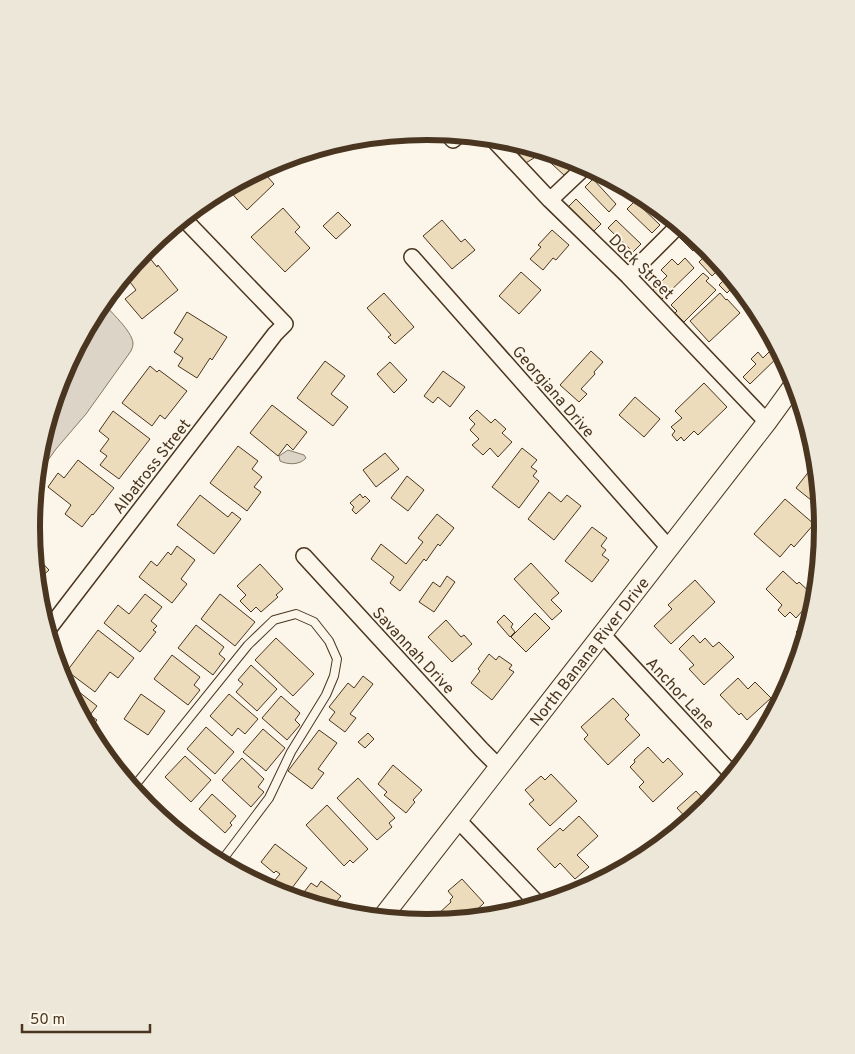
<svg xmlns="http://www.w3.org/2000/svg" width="855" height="1054" viewBox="0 0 855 1054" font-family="Overpass,sans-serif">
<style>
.water{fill:#dcd4c6;stroke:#887966}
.building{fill:#ecdcbc;stroke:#4a3520}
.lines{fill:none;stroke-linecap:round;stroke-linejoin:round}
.service-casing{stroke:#4a3520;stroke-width:10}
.minor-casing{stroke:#4a3520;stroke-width:18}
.tertiary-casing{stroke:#4a3520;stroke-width:21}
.service{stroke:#fbf6e9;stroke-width:8}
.minor{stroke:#fbf6e9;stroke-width:15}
.tertiary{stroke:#fbf6e9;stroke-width:19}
.labels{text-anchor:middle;stroke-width:4;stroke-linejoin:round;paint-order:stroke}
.street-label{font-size:16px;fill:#4a3520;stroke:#fbf6e9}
.rim{fill:none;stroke:#4a3520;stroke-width:6}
</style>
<rect width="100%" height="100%" fill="#fbf6e9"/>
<path class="water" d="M102,302c8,9 30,29 31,41 0,4 -1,5 -2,8l-45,63 -30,35 -15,21 -5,5 3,-26 23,-74 36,-68z
M288,450l16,5 2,3c-6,7 -18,7 -26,3l-1,-5z"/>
<path class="building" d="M507,139l20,6 7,13 -10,6 -11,-22 -4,2z
M543,150l15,5 15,13 -8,8 -25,-23z
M263,168l6,6 -2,2 7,8 -27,26 -21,-23z
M611,178l23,12 -7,6z
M593,179l23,25 -7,8 -24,-25z
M576,199l25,25 -8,8 -25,-25z
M635,201l25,24 -8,8 -25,-24z
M283,208l17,19 -5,5 15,16 -25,24 -34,-35z
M338,212l13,13 -15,14 -13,-13z
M442,220l19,22 4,-3 10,11 -23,19 -29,-33z
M616,220l25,24 -8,8 -25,-24z
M552,230l17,15 -13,15 -3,-2 -10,12 -13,-11 11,-12 -3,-2z
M687,230l22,19 -5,4 -7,-7 -4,5 -14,-14z
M711,250l12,15 -11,11 -13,-14z
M144,251l13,16 1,-2 20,25 -36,29 -17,-20 11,-9 -9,-12 7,-5 -4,-5z
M685,258l9,10 -32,31 -9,-9 14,-14 -6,-6 11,-11 6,6z
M521,272l20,18 -22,24 -20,-18z
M703,273l6,5 -3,3 10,9 -32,32 -9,-9 2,-2 -6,-6z
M730,274l12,14 -2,2 -4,-6 -9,9 -8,-8z
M384,293l30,34 -19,17 -7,-7 3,-2 -24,-27z
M720,293l6,7 1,-1 13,14 -31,29 -19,-21z
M749,298l8,9 8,15 -3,2 -19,-20z
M187,312l40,25 -15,23 -2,-2 -13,20 -19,-12 5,-8 -9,-6 9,-13 -9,-6z
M777,344l5,9 -32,31 -7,-7 13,-13 -5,-5 7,-7 5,6z
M591,351l12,11 -9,10 1,2 -14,15 6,5 -8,8 -19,-17z
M325,361l20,15 -14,18 17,13 -15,19 -36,-28z
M390,362l17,18 -13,13 -17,-19z
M150,366l7,6 2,-2 28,21 -22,28 -5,-4 -8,11 -30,-23z
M443,371l22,16 -15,20 -12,-10 -5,6 -9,-7z
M704,383l23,24 -29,28 -4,-4 -10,10 -3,-4 -4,4 -5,-6 3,-4 -4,-4 11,-9 -7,-7z
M635,397l25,22 -16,18 -25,-22z
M272,405l35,27 -14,18 -6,-6 -9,12 -28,-23z
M477,410l14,13 4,-4 11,10 -4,4 10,9 -14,15 -8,-9 -7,7 -11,-10 7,-6 -9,-9 5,-6 -6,-6z
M113,411l37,28 -31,40 -19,-14 7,-9 -7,-5 9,-12 -10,-8z
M238,446l20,15 -6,8 10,8 -8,10 7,5 -14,19 -37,-28z
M522,448l15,12 -6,7 6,4 -4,5 6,5 -20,27 -27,-21z
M385,453l14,16 -23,18 -13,-17z
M78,460l36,28 -21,27 -1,-1 -10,13 -17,-13 6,-9 -23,-18 10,-14 6,5z
M817,461l5,46 -1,1 -25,-20z
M407,476l17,14 -16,21 -17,-13z
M549,492l12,10 6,-7 14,11 -27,34 -26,-21z
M360,494l3,4 2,-2 5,5 -14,13 -4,-4 2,-3 -4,-4z
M200,495l28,22 4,-5 9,7 -27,35 -37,-29z
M785,499l29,25 -20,23 -3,-3 -11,13 -26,-23z
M437,514l17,14 -14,18 -2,-2 -12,17 -2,-2 -24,32 -10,-8 4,-6 -23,-18 10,-15 25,20 17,-22 -5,-4z
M592,527l15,11 -6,8 5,4 -4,5 7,5 -17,22 -27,-21z
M177,546l18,14 -14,19 6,5 -15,19 -33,-26 12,-16 6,5 11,-14 3,3z
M34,554l15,16 -12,11z
M531,563l28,30 -8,7 11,11 -10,9 -38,-41z
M260,564l23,25 -7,6 2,2 -17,15 -5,-5 -5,5 -11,-11 6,-6 -9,-9z
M783,571l14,13 2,-2 16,15 -19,21 -6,-6 -5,5 -7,-7 4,-5 -16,-16z
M447,576l8,6 -21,30 -15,-10 14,-20 7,5z
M695,580l20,22 -44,42 -17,-18 18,-17 -4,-4z
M145,594l17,13 -11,14 6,5 -4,4 3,2 -16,20 -36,-29 14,-18 11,9z
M220,594l35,28 -20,24 -34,-27z
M535,613l15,15 -24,24 -15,-15z
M504,615l9,9 -2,3 4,5 -5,5 -13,-15z
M812,617l-10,35 -1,1 -7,-8 8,-7 -6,-6z
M446,620l15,17 3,-2 8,9 -20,18 -24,-25z
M196,625l28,22 -5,7 6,5 -12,16 -35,-27z
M98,630l36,28 -16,20 -8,-6 -15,20 -28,-21z
M693,635l7,8 5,-5 8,9 6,-5 15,15 -30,28 -15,-16 5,-4 -15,-16z
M276,638l38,36 -21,22 -38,-36z
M489,654l7,6 3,-4 13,9 -3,4 5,3 -22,28 -21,-17 9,-12 -2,-2z
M172,655l28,22 -6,8 6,5 -12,15 -34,-26z
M251,665l26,24 -20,22 -21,-19 7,-8 -5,-4z
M363,676l10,8 -23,30 6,4 -11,14 -16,-12 6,-8 -6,-5 19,-24 6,5z
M738,678l10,11 7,-7 16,16 -24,22 -6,-7 -2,2 -19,-20z
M74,688l23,18 -7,9 7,5 -8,10 -20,-36z
M141,694l24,17 -17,24 -24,-16z
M229,694l29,25 -13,15 -7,-6 -6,8 -22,-20z
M281,696l19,17 -5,7 5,5 -13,15 -25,-22z
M613,698l16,17 -4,4 15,16 -32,30 -24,-26 4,-4 -7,-8z
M772,715l2,1 -11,20 -6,-6z
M206,727l28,25 -19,22 -28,-25z
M263,729l22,19 -19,23 -23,-19z
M319,730l18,13 -19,26 6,4 -12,16 -24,-18z
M368,733l6,6 -9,9 -7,-6z
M648,747l15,16 5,-5 15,16 -30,28 -14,-15 5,-5 -14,-15 5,-5 -1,-2z
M185,756l26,24 -20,22 -26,-25z
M242,758l22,21 -6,8 6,5 -13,15 -29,-27z
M393,765l29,25 -9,10 2,2 -9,11 -22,-18 3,-3 -9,-8z
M551,774l26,27 -27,25 -21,-22 5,-4 -9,-10 16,-14 4,4z
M358,778l37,40 -6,5 3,4 -15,13 -40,-42z
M696,791l13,14 -27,23 7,-7 -12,-13z
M212,794l24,22 -6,7 2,2 -7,8 -26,-24z
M327,805l41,44 -15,14 -3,-3 -6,6 -38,-41z
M579,816l19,20 -21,19 12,12 -14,12 -15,-16 -5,5 -18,-19 23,-21 3,3z
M275,844l32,24 -21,28 -15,-11 9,-11 -4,-3 -2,2 -13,-11z
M611,870l4,4 -20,10z
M462,879l22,24 -17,16 -26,3 -5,-6 15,-14 -1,-2 3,-3 -5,-6z
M321,881l20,15 -5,6 7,5 -4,5 -41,-12 13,-17 6,4z"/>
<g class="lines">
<g class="service-casing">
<path id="service" d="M132,789l116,-144 26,-25 22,-6 18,8 15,19 8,18 -3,17 -8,19 -35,57 -22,46 -49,65"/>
</g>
<g class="minor-casing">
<path id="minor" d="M447,133l6,7 7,-6
M491,137l59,63 78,76 139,146
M550,200l37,-35
M412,257l257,291
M628,276l52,-52
M304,556l177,193 18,18
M47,631l228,-297 10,-10 -102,-106
M602,634l132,142
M145,804l4,4
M458,820l81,85"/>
</g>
<g class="tertiary-casing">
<g id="tertiary">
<path id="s1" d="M381,919l386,-497 29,-40"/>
</g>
</g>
<use href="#service" class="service"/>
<use href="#minor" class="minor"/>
<use href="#tertiary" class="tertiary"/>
</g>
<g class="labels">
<g class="street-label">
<text transform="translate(642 266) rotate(45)" y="6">Dock Street</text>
<text transform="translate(554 391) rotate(49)" y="6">Georgiana Drive</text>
<text transform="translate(151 466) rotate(-52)" y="6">Albatross Street</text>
<text transform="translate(414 650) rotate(47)" y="6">Savannah Drive</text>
<text dy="6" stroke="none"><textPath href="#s1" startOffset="339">North Banana River Drive</textPath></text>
<text transform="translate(681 693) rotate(47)" y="6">Anchor Lane</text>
</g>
</g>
<path d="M0 0H855V1054H0ZM40 527a387 387 0 1 1 774 0a387 387 0 1 1-774 0Z" fill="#ede7d9" fill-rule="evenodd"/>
<path class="rim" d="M40 527a387 387 0 1 1 774 0a387 387 0 1 1-774 0Z"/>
<path d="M22 1024v8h128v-8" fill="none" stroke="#4a3520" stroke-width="2.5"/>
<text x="30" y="1024" font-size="15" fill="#4a3520" stroke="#fbf6e9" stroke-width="4" paint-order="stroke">50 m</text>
</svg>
